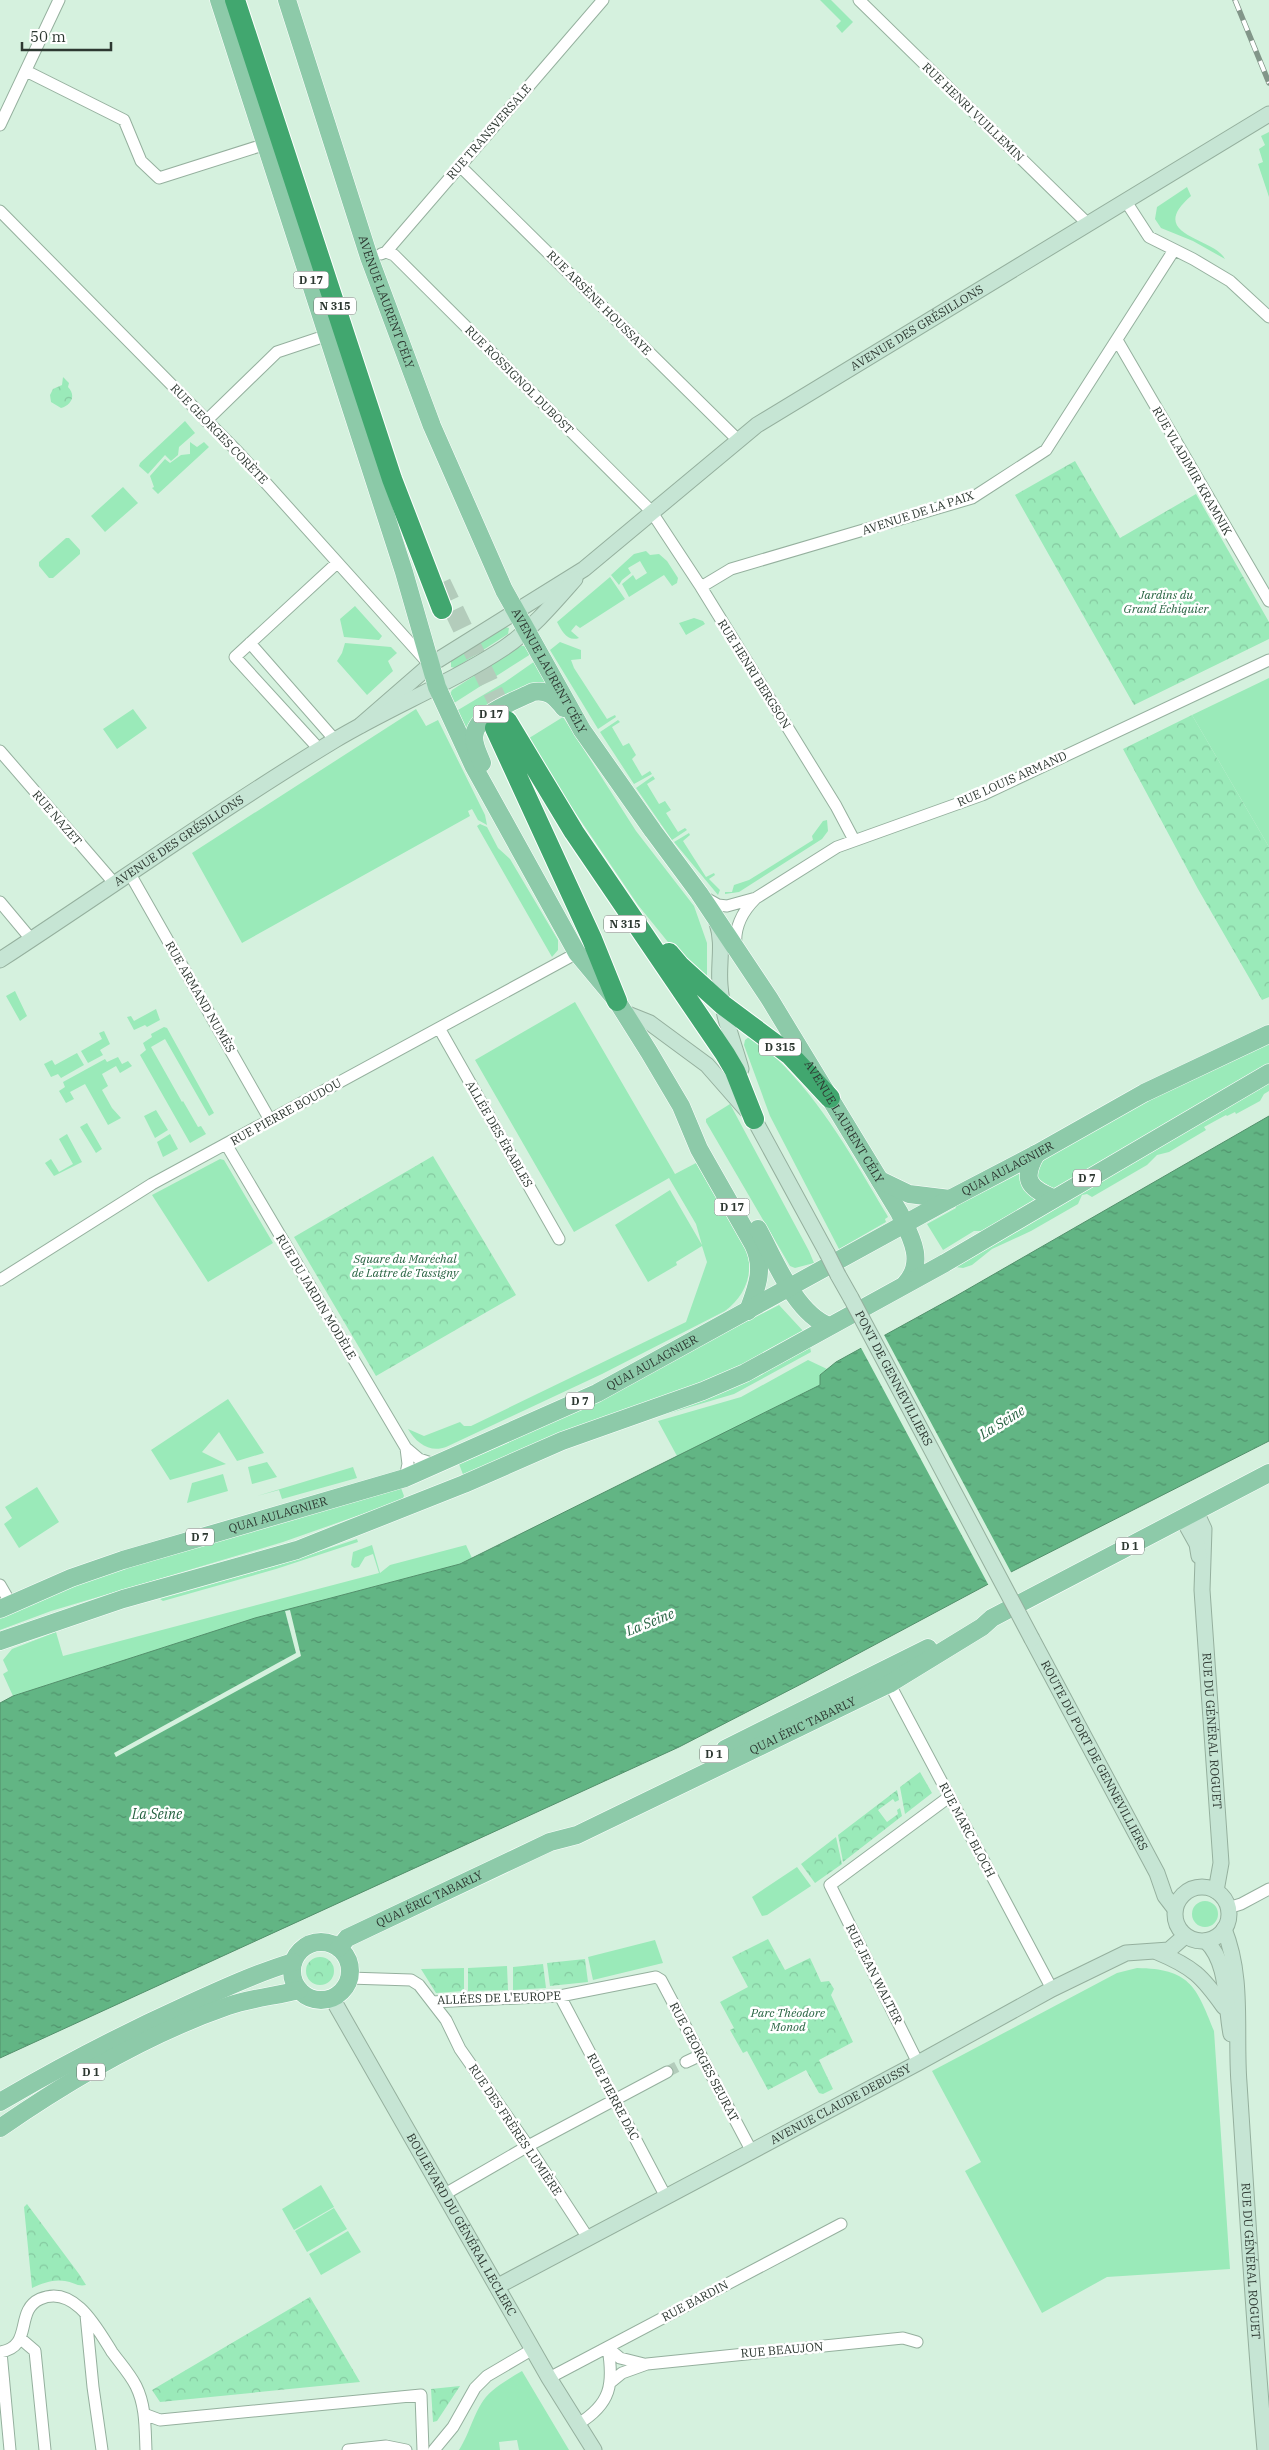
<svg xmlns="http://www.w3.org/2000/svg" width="1269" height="2450" viewBox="0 0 1269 2450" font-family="'IBM Plex Serif',serif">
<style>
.green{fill:#9aeab9}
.park{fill:url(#park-crowns)}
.water{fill:url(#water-ripples);stroke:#52906b}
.pier{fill:#d5f1de}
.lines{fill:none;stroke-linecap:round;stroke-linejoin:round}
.street-tunnel{stroke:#b3ccbb;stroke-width:11;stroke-dasharray:11 5.5;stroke-linecap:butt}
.highway-tunnel{stroke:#b3ccbb;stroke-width:20;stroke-dasharray:20 10;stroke-linecap:butt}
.street-casing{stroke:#95b09e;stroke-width:13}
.secondary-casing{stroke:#95b09e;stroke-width:17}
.primary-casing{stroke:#fff;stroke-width:19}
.highway-casing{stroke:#fff;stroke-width:22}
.street{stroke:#fff;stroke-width:11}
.secondary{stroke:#c6e5d4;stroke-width:15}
.primary{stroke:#8dcaa9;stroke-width:18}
.highway{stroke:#41a76f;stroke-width:20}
.rail-casing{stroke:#829689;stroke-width:5.5}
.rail{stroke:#fff;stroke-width:4;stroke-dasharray:11;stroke-linecap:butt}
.secondary-bridge-casing{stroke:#95b09e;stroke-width:17;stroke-linecap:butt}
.secondary-bridge{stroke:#c6e5d4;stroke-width:15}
.labels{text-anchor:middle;stroke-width:5;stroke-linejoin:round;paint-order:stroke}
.shield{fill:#fff;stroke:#6c746f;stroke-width:1}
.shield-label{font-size:11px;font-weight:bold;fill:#2d3831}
.street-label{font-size:12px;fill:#2d3831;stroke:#fff}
.park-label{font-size:12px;font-style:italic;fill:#286442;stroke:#fff}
.water-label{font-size:14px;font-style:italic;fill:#266241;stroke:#fff}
</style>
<defs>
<pattern id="park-crowns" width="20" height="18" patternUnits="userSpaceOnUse" patternTransform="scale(1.25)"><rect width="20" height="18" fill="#9aeab9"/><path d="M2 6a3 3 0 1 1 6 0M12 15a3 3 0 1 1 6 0" fill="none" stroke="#85c9a0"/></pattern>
<pattern id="water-ripples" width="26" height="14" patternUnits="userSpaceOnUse" patternTransform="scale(1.25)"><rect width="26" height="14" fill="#62b584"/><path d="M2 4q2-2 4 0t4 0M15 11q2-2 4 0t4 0" fill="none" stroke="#51946d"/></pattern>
</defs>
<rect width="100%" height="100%" fill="#d5f1de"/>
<path class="green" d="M820,0h11l22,22 -11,11 -6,-7 5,-5z
M1269,132v65l-11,-33 5,-2 -4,-13 6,-4 -4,-9z
M1187,187l4,9c-46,40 23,41 34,63l-32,-18 -32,-13 -6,-9 2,-12z
M185,421l10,12 -16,14 -1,8 -7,6 -6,-6 -17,19 -9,-8 1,-3z
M190,442l7,5 7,-5 5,5 -51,47 -6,-6 2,-1 -4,-11 15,-17 5,4 11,-8 9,-1z
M123,487l15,16 -33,29 -14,-16z
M66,538h3l11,12v4l-27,24h-4l-10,-12v-4z
M646,551l4,4 9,-1 8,7 11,17 -1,5 -5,3 -8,-11 -35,22 -7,-13 11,-9 3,5 11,-7 -7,-12 -12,7 3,5 -9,7 -3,5 -8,-10 23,-21z
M610,577l15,22 -45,29 -4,-3 -5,6 8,7c-12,4 -17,-7 -22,-16z
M355,606l27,30 -3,4 -35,-3 -4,-18z
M694,618l9,3 2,3 -19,11 -7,-12z
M505,627l4,1 -1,6 -53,34 -4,-1v-6z
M560,642l21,8v9l-10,1 3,8 33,51 8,-4 1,2 -18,12 -48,-79z
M345,643l46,4 6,6 -9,8 5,10 -26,24 -30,-34 5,-8z
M521,646h7l6,6 -83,53 -2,-9 3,-6z
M538,659l14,25 -83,53 -16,-24 52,-31z
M1269,678v169l-77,-132z
M133,709l14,19 -30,21 -14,-20z
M416,709l10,17 12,-6 47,95 2,10 -9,-5 -6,-11 -4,2 2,5 -228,127 -50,-90z
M563,717l73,114 58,75 13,37v36l-35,-32 -34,-42 -112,-165z
M618,720l2,2 -8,5 11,19 6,-3 7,12 -4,4 10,17 8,-5 2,3 -18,10 -34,-52z
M653,776l2,3 -8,5 12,20 6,-3 6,9 -5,3 12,19 7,-4 2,2 -15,10 -36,-52z
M827,820l1,11 -6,8 -83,53 -14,2v-2h7l2,-7 15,-5 64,-40 -1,-4 11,-15z
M480,824l7,3 11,21 12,11 48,81v10l-6,7 -75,-131z
M689,833l1,2 -7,6 23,36 8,-4 1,2 -6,4 11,11 -2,5 -44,-53z
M15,991l12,25 -7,5 -14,-25z
M575,1002l100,172 21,-11 51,89c7,23 -3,45 -22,59l-123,63 -156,73c-16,6 -30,-4 -38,-18l16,7 36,-14 4,4h7l215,-104 21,-60 -5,-16 -26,16 1,3 -29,17 -33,-57 55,-35 32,55 -6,-21 -27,-46 -95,54 -99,-172z
M156,1009l4,11 -13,7 -2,-2 -11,5 -7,-13 4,-1 3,5z
M164,1027l3,1 47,85 -5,3 -44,-77 -14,8 31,55 1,-1 15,26 3,-1 5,8 -16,9 -50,-88 6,-5 -3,-7 9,-6 -1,-3z
M104,1031l6,13 -10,6 3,5 -15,8 -7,-12 21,-12 -3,-6z
M749,1037c10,2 20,14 27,21 47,45 78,102 111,157l1,2 -3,2 1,3 -47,27 -69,-133 -26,-71 1,-5z
M1269,1041v24l-215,124 -18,-11 2,-17 130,-71z
M77,1053l7,12 -23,13 -3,-4 -7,3 -7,-13 8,-4 3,5z
M118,1057l4,7 6,-3 4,5 -12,7 -4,-7 -14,8 6,12 -6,4 10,18 9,10 -13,7 -23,-41 -15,8 4,7 -8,4 -7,-12 6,-4 -2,-5 42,-23 2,3z
M1269,1081v10l-5,3 -4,7 -24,13 -1,-2 -8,4 -1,-1 -22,12 2,3 -37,22 -12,3 -10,10 -55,32 -5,-3 -5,1 -4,9 -47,27 -39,18 -20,16 -9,3 -8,-1z
M730,1104l79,147 5,12 -19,5 -5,-2 -84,-144v-3z
M156,1110l12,20 -13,8 -11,-22z
M87,1123l15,26 -6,4 -16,-26z
M67,1134l15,28 -28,14 -9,-13 6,-4 8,13 14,-8 -14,-25z
M170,1134l8,15 -15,8 -6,-15z
M220,1159l4,1 49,83 -65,39 -56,-87z
M1020,1172l16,28 -53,31h-9l-31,19 -16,-26 29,-16 -2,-5z
M779,1305l25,27 -84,45 -256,100 -5,-13 57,-25z
M810,1347l1,5 -77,42 -115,34z
M808,1360l19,9 -7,6 1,10 -144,71 -19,-35 83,-24z
M228,1399l36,54 -27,8 -18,-29 -17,20 24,12 -56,16 -19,-30z
M267,1462l10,15 -25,7 -4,-17z
M353,1467l4,11 -75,21 -3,-9 -22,6z
M223,1474l5,17 -41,12 5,-20z
M37,1487l22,35 -40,26 -15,-24 8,-6 -7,-11z
M401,1488l3,8 -2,4 -119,42 -232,69 -51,19v-14l98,-41z
M357,1539l1,3 -82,27 -113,32 -3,-2 116,-33z
M372,1545l8,28 10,-8 76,-20 6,13 -12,6 -205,54 -242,78 -10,-22 5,-3 -5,-11 9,-11 44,-17 7,24 316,-83 -6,-19 -8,3 -6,10 -5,1 -3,-3 2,-13z
M797,1867l14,19 -44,29 -5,1 -10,-19z
M1192 1914a13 13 0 1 1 26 0a13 13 0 1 1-26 0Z
M655,1940l8,23 -70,17 -5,-23z
M1137,1968c52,1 59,17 77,63l16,238 -123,8 -65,36 -77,-142 16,-9 -49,-91 185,-98z
M321,2185l13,22 -40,23 -12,-21z
M334,2208l13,21 -40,23 -12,-21z
M348,2231l13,21 -40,23 -12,-21z
M522,2371l47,79h-50l-2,-10 -18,2 1,8h-41c12,-18 16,-45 33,-59 9,-8 20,-14 30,-20z"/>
<path class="park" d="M63,377l6,6 -1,4c8,8 4,18 -7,21l-10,-6 -1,-7 3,-6 9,-4z
M1075,461l45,77 76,-44 73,128v17l-135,66 -119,-210z
M1192,715l77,132v150l-7,3 -64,-111 -75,-140z
M433,1156l83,139 -140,81 -82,-139z
M920,1772l12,21 -27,21 -5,-27z
M897,1790l2,10 -4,2 -2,-3 -15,11 9,12 11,-8 -1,-4 3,-2 2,8 -59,46 -5,-27z
M836,1837l6,27 -27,19 -14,-19z
M768,1939l17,31 25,-12 11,24 8,-1 5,8 -3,6 22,47 -34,18 14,29 -10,5 -4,-1 -13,-23 -38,20 -21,-39 -4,2 -13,-23 4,-2 -14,-26 28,-15 -16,-30z
M306 1971a14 14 0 1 1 28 0a14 14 0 1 1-28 0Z
M585,1959l3,23 -38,4 -3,-23z
M543,1964l3,24 -33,2v-23z
M507,1966l1,24 -40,1v-23z
M464,1968v23l-28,2 -15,-24z
M27,2204l52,70 7,11c-8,2 -13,-3 -21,-4 -11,-2 -22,2 -33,7l-8,-81z
M310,2297l50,85 -200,20 -8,-12z
M460,2386l-23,35 -4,1 -2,-33z"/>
<path class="water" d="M1269,1116v325l-260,132 -204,109 -126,65 -679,311v-355l13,-7 242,-78 205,-54 360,-179v-10l16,-13 120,-66z"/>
<path class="pier" d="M883,1333l129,241 -23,12 -129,-240z
M290,1610l11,46 -185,101 -2,-4 182,-100 -11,-42z"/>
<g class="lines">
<path class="street-tunnel" d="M667,2072l19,-10"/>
<path class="highway-tunnel" d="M441,583l66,138"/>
<g class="street-casing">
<path id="street" d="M859,0l228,223
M26,71l98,49 17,41 18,17 107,-34
M0,125l59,-125
M460,166l278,274
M1125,200l24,37 44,22 37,22 39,36
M0,211l238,241 190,211
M386,252l8,3 257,256 50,76 135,219 18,34
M381,254l5,-2 217,-252
M1117,340l152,261
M206,421l71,-69 51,-17
M701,587l30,-18 241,-71 74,-48 128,-200
M250,643l85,97
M320,750l-85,-93 102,-94
M0,751l115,133
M130,874l140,246
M704,897l14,8 9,1 29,-8 81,-51 145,-52 287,-135
M0,902l31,37
M736,947c-2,-18 6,-35 19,-48
M439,1028l120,211
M226,1144l180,304 13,11 15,5
M0,1280l152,-96 425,-231
M405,1478l3,-14 -2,-16
M0,1585l11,19
M887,1679l165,310
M1228,1908l13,-4 28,-15
M349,1978l62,2 8,5 27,35 14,29 68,97 60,92
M560,1996l106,201
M432,2002l128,-6 96,-19 5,3 90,170
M686,2062l15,-7
M918,2063l-88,-178 119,-88
M445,2194l83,-48 139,-74
M86,2315l7,72 9,63
M21,2339l14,12 10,99
M608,2348l12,10 24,6
M0,2352c34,-5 14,-41 40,-53 34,-15 57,29 72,53 8,11 18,22 24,34 10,20 9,43 10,64
M1,2352l9,98
M549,2378l292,-154
M611,2382l11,-9 25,-9 256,-26 14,4
M144,2414l16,6 261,-25 2,55
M578,2424c33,-20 36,-40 30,-76
M348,2450l38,-4 20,4
M434,2450l19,-23 22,-39 12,-12 46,-27"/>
</g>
<g class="secondary-casing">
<g id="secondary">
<path id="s1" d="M361,725l69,-60 154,-96 173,-144 512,-311"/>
<path d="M717,923c7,21 1,41 3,62 2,29 13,56 21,84"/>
<path id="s2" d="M0,960c112,-73 221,-151 335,-220 55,-33 116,-57 169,-92 28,-19 49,-44 71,-69"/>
<path d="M625,1013l25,10 57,42 43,49"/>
<path d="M751,1108l3,11 73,134"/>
<path d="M838,1275l13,23"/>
<path id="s3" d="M1196,1512l8,17 -2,61 19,273 -5,28"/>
<path d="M1183,1519l14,25 2,12"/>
<path id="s4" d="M1032,1639l125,234 8,23 10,13"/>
<circle cx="1202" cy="1914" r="27"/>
<path id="s5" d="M1224,1929c20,49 11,103 15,154 8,122 15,245 26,367"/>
<path d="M1206,1941c23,22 19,63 25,93"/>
<path d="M1157,1952c36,15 45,24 67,55"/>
<path id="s6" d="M332,1998l217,380 45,72"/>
<path id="s7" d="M498,2286l420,-223 134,-74 74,-36 43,-3 16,-14"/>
</g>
</g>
<g class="primary-casing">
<g id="primary">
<path d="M219,0l185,572 33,115 37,80 103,186 40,48 32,51 32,54 18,43 54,95c12,24 4,43 -5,67"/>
<path id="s8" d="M287,0l82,257 63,169 72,164 78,140 71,101 46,62 70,105 130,214c11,23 27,49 7,71"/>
<path d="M482,763c-3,-8 -8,-17 -8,-26 1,-23 41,-36 59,-45 15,-3 22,5 31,16"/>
<path d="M1036,1154c-14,25 -8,34 17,44"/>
<path d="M880,1180l29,14 41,5"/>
<path d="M758,1229c17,31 37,84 71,97"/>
<path id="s9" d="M0,1609l71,-31 52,-18 282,-82 192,-85 353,-194 86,-45 108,-61 125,-59"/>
<path d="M0,1641l123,-42 174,-49 167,-66 98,-43 141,-50 42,-18 200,-110 324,-190"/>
<path d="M725,1749l203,-101"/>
<circle cx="321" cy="1971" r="29"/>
<path id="s10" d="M339,1948l8,-10 203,-96 27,-7 312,-151 93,-57 10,-9 277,-145"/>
<path d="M0,2102c61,-36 123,-68 187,-97 35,-16 70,-32 106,-43"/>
<path d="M0,2128c68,-47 150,-95 228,-122 23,-8 48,-10 71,-16"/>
</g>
</g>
<g class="highway-casing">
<path id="highway" d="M235,0l157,479 50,130
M507,721l67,111 151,222 10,17 19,48
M495,728l97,211 25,62
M669,953l11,13 43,39 67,50 40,43"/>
</g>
<use href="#street" class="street"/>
<use href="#secondary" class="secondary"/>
<use href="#primary" class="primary"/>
<use href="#highway" class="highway"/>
<g class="rail-casing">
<path id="rail" d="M1235,0l34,83"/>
</g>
<use href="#rail" class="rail"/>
<g class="secondary-bridge-casing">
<g id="secondary-bridge">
<path d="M827,1253l11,22"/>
<path id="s11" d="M851,1298l181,341"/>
</g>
</g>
<use href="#secondary-bridge" class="secondary-bridge"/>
</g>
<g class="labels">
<g class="shield">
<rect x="293.5" y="271.5" width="35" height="17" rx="4"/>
<rect x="314" y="297.5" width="42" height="17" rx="4"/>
<rect x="473.5" y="705.5" width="35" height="17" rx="4"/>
<rect x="604" y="915.5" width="42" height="17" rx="4"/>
<rect x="759" y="1038.5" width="42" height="17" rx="4"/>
<rect x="1073" y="1169.5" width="28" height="17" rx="4"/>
<rect x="714.5" y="1198.5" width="35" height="17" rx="4"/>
<rect x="566" y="1392.5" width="28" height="17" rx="4"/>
<rect x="186" y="1528.5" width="28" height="17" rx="4"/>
<rect x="1116" y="1537.5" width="28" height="17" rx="4"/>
<rect x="700" y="1745.5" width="28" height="17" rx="4"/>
<rect x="77" y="2063.5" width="28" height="17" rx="4"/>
</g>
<g class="shield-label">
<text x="311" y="284">D 17</text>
<text x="335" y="310">N 315</text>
<text x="491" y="718">D 17</text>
<text x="625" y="928">N 315</text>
<text x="780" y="1051">D 315</text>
<text x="1087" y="1182">D 7</text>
<text x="732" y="1211">D 17</text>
<text x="580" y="1405">D 7</text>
<text x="200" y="1541">D 7</text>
<text x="1130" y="1550">D 1</text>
<text x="714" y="1758">D 1</text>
<text x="91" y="2076">D 1</text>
</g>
<g class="street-label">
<text transform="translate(973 112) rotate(44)" y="4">RUE HENRI VUILLEMIN</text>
<text transform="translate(489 132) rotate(-49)" y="4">RUE TRANSVERSALE</text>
<text dy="4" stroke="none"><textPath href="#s8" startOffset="318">AVENUE LAURENT CÉLY</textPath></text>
<text transform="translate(599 303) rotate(45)" y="4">RUE ARSÈNE HOUSSAYE</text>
<text dy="4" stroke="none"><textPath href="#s1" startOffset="685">AVENUE DES GRÉSILLONS</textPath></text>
<text transform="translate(519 380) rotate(45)" y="4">RUE ROSSIGNOL DUBOST</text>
<text transform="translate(219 434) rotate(46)" y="4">RUE GEORGES CORÈTE</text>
<text transform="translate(1192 471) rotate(60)" y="4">RUE VLADIMIR KRAMNIK</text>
<text transform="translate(918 513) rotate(-18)" y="4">AVENUE DE LA PAIX</text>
<text dy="4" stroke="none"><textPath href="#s8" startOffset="722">AVENUE LAURENT CÉLY</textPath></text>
<text transform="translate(754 674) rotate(58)" y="4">RUE HENRI BERGSON</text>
<text transform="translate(1012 779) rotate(-24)" y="4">RUE LOUIS ARMAND</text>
<text transform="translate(57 818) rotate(49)" y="4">RUE NAZET</text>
<text dy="4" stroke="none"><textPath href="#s2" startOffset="215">AVENUE DES GRÉSILLONS</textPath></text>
<text transform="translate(200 997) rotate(60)" y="4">RUE ARMAND NUMÈS</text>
<text transform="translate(286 1112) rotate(-29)" y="4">RUE PIERRE BOUDOU</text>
<text dy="4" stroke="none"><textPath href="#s8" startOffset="1261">AVENUE LAURENT CÉLY</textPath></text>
<text transform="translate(499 1134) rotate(60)" y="4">ALLÉE DES ÉRABLES</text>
<text dy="4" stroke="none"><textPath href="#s9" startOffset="1104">QUAI AULAGNIER</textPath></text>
<text transform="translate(316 1297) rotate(59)" y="4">RUE DU JARDIN MODÈLE</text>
<text dy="4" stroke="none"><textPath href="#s9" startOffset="699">QUAI AULAGNIER</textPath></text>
<text dy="4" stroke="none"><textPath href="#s11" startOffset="91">PONT DE GENNEVILLIERS</textPath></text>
<text dy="4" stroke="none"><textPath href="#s9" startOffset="294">QUAI AULAGNIER</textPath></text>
<text dy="4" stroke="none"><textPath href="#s10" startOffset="516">QUAI ÉRIC TABARLY</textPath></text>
<text dy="4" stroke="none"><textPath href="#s3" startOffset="221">RUE DU GÉNÉRAL ROGUET</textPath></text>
<text dy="4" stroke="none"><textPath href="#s4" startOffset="132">ROUTE DU PORT DE GENNEVILLIERS</textPath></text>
<text transform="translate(967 1830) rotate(62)" y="4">RUE MARC BLOCH</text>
<text dy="4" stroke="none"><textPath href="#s10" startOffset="104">QUAI ÉRIC TABARLY</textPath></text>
<text transform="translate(874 1974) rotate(63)" y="4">RUE JEAN WALTER</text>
<text transform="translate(499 1998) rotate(-2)" y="4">ALLÉES DE L'EUROPE</text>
<text transform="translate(704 2062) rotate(62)" y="4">RUE GEORGES SEURAT</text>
<text transform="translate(613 2097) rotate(62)" y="4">RUE PIERRE DAC</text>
<text dy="4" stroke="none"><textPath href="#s7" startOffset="388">AVENUE CLAUDE DEBUSSY</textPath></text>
<text transform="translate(515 2130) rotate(56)" y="4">RUE DES FRÈRES LUMIÈRE</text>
<text dy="4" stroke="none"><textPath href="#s6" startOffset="261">BOULEVARD DU GÉNÉRAL LECLERC</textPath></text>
<text dy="4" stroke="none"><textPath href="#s5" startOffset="334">RUE DU GÉNÉRAL ROGUET</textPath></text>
<text transform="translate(695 2301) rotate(-28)" y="4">RUE BARDIN</text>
<text transform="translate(782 2350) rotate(-5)" y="4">RUE BEAUJON</text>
</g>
<g class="park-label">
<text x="1166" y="599">Jardins du<tspan x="1166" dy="14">Grand Échiquier</tspan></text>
<text x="405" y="1263">Square du Maréchal<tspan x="405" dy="14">de Lattre de Tassigny</tspan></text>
<text x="788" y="2017">Parc Théodore<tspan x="788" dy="14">Monod</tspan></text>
</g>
<g class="water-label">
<text transform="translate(1002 1422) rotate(-32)" y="5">La Seine</text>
<text transform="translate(650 1622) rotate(-22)" y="5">La Seine</text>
<text x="157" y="1819">La Seine</text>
</g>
</g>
<path d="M22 42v8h89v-8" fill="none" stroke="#2d3831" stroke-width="2.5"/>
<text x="30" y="42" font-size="15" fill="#2d3831" stroke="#ffffff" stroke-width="4" paint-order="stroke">50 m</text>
</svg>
